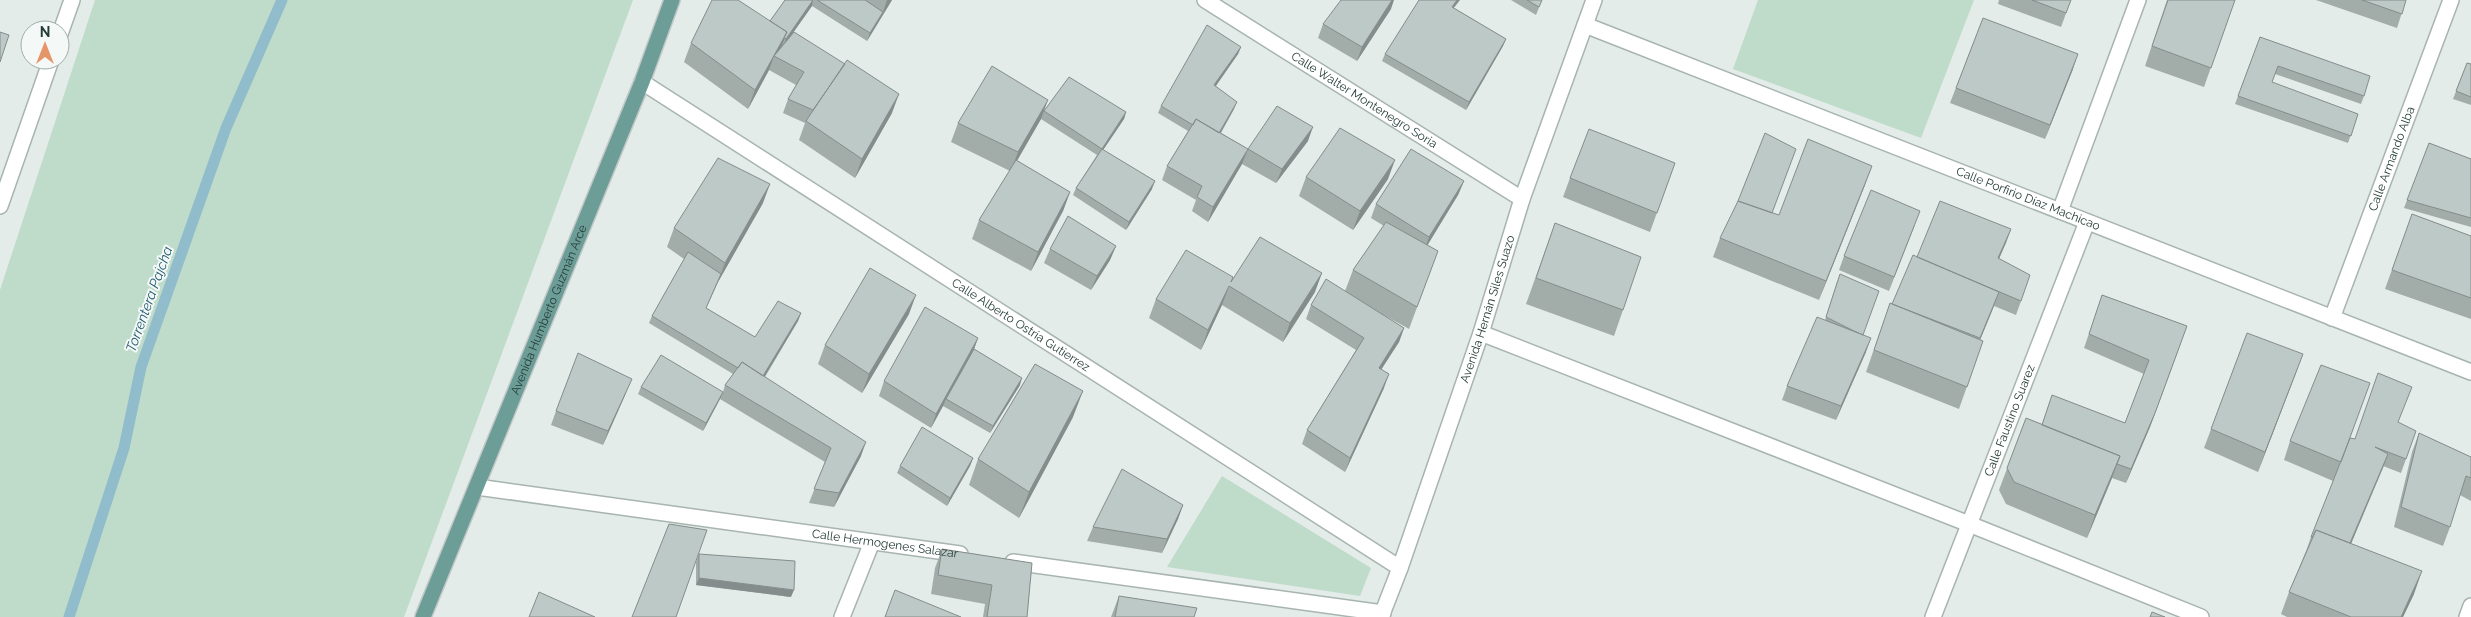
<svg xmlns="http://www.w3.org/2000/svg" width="2471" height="617" viewBox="0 0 2471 617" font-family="Raleway,sans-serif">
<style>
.green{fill:#bfdbc9}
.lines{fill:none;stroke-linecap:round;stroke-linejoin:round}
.stream{stroke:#91bccc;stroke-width:11}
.minor-casing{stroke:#a7b4b0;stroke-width:18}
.major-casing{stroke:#c2c8c7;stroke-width:18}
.minor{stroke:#fff;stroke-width:15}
.major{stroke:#6c9d96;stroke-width:15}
.wall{fill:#a2adaa}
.shaded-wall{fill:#848d8b}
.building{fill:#bcc9c6;stroke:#848d8b}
.labels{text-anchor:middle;stroke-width:4;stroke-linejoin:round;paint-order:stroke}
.street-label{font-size:12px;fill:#253c38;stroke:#f4f9f7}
.water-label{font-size:14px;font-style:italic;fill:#245d73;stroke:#f4f9f7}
</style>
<rect width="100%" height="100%" fill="#e4ece9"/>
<path class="green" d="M95,0h538l-229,617h-404v-327z
M1758,0h216l-53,138 -188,-69z
M1222,476l149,92 -11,28 -193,-29z"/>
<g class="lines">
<path class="stream" d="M69,617l55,-169 17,-81 85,-239 56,-128"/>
<g class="minor-casing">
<g id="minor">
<path id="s1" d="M1205,0l317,199"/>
<path id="s2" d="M1585,25l886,347"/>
<path d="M60,34l12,-34"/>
<path id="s3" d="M642,82l758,486"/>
<path d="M0,206l51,-146"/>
<path d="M2060,211l78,-211"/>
<path id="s4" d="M2332,318l119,-318"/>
<path d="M1481,333l488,191 232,93"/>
<path id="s5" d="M477,487l483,67"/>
<path d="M1013,562l370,51"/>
<path d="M842,617l30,-75"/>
<path id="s6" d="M1381,617l19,-49 81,-235 41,-134 72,-199"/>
<path id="s7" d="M1933,617l154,-395"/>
<path d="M2467,617l4,-11"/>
</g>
</g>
<g class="major-casing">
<g id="major">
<path id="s8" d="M423,617l219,-535 30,-82"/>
</g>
</g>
<use href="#minor" class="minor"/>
<use href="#major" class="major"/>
</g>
<path class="wall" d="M785,0h107l-25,41 -55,-35 -20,28 100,79 -37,65 -56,-38 6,-17 -22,-10 5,-14 8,-14 -27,-15 -21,39 -64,-47 7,-19 79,-22z
M1511,0h31l-6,15z
M1999,0h72l-10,27 -63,-23z
M2167,0h68l-31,87 -59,-21z
M2316,0h90l-9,28z
M1454,8l52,31 -3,7 -37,64 -84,-49 3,-7z
M1391,9l-34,52 -39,-23 5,-14z
M1983,18l90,51 -28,70 -95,-36z
M2260,37l104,59 -3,8 -86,-30 -3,9 86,31 -10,29 -113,-39z
M1241,47l-3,7 -23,33 19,22 -13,24 27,16 60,-8 -32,42 -34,-19 -34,58 -16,-11 4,-11 -34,-20 5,-14 21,-35 -30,-18 3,-7z
M2467,63l4,1v41l-18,-6z
M1044,111l82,1 -2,7 -21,31 49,39 -26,41 -53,-35 3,-7 21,-33 -56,-36 -24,42 53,31 -7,19 -32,60 -59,-32 7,-19 31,-49 -59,-29 7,-19z
M2429,143l42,16v68l-67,-19z
M1675,163l-25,69 -87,-35 7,-19z
M1306,177l82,2 -35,51 -54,-34z
M1464,181l-6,14 -31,50 11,6 -29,78 -27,-15 22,14 -5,14 -18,28 3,18 -39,84 -43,-28 5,-14 49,-80 -50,-31 5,-14 34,-14 8,-21 31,-44 -13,-8 5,-14z
M1865,185l-46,115 -106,-43 7,-19 52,-25 7,2z
M763,203l-45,79 -12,26 49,29 46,-24 -3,8 -33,56 96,79 -27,51 -25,-4 16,-41 -105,-63 -17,32 -65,-37 3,-7 82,5 2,-7 8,-11 -84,-51 3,-7 32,-57 -17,-12 7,-19z
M2412,214l59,22v83l-86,-30z
M1555,223l68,87 -9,26 -88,-32z
M1915,225l-26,66 -50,-21 5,-14z
M2011,229l-12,30 22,42 -5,14 -22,-9 -14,34 3,1 -24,68 -93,-37 24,-69 2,1 25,-47z
M1116,246l-6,14 -19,30 -47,-27 6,-14z
M1231,282l84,10 -32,50 -61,-37 -21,45 -52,-32 7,-19z
M1837,282l26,53 3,17 -30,68 -54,-20 5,-14 38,-66z
M2102,295l85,31 -37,101 -24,56 -14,-5 -25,60 -81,-34 -7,-14 27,-72 16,6 10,-29 73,28 19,-49 -60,-26z
M909,314l-47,79 -44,-29 7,-19z
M2247,333l49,40 -38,99 -54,-24z
M978,338l-4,11 46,36 -30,48 -47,-27 -12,22 -52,-32 5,-15z
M626,393l-23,52 -52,-20 5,-14z
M1073,417l-54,101 -50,-33 9,-26z
M2399,422l7,37 -5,14 -18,-7 -32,78 63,50 -11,23h-116l-6,-3 8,-22 17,-41 5,-14 22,-56 -49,-21 6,-19 59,-1 6,-1z
M2419,433l52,24v44l-11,-6 -10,32 -7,19 -49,-19 18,-75z
M973,458l-3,8 -23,40 -50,-33 3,-7z
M1183,505l-5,14 -16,34 -75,-12 6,-14z
M942,549l90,14 -5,54h-44l2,-13 -54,-10 4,-26z
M699,554l92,43 -95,-12v-23z
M1119,596l75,21h-83z"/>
<path class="shaded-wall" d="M813,0l-1,6 -29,41 3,-8z
M887,0h5l-25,41 3,-8 13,-21z
M1392,0h2l-3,9 -34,52 5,-14z
M1457,0h3l-11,14 3,-7z
M787,32l-7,19 -6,5 -5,14 -21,39 7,-19z
M1506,39l-3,7 -37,64 3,-8z
M1241,47l-3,7 -27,39 3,-8z
M2078,54l-5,15 -28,70 5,-14z
M899,94l-7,19 -37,65 7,-19z
M1048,100l-7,19 -30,52 7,-19z
M1237,102l-3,7 -21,37 3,-7z
M1126,112l-2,7 -25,37 3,-7z
M1313,127l-5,14 -32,42 6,-14z
M1248,149l-6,15 -34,58 5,-15z
M1395,160l-7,19 -35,51 7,-19z
M1872,166l-7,19 -46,115 7,-19z
M1155,181l-3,8 -26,41 3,-8z
M1464,181l-6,14 -34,56 5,-14z
M770,184l-7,19 -45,79 -15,33 18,-41 4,-11z
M1070,192l-7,19 -32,60 7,-19z
M2011,229l-5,14 -13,29 5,-14z
M1116,246l-6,14 -19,30 6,-14z
M1322,273l-7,19 -32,50 7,-19z
M1229,286l-7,19 -21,45 7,-20z
M1999,292l-7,19 -19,46 7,-19z
M916,295l-7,19 -47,79 7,-19z
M801,313l-3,8 -41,68 3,-8z
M1404,328l-5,14 -26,40 6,-14z
M978,338l-5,14 -27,47 -3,7 -12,22 5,-14z
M1871,338l-5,14 -30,68 5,-14z
M2182,340l-32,87 -24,56 5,-14z
M2303,354l-7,19 -38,99 7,-20z
M1389,374l-5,14 -39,84 5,-14z
M1022,378l-2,7 -30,48 3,-7z
M632,379l-6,14 -23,52 5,-14z
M1083,391l-10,26 -54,101 10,-26z
M723,392l-3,7 -17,32 3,-8z
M866,442l-5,14 -27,51 5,-14z
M2388,454l-5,14 -41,97 5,-14z
M2120,456l-8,22 -25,60 8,-23z
M973,458l-3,8 -23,40 3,-8z
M1183,505l-5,14 -16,34 5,-14z
M2422,571l-8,23 -11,23h-2z
M699,578l95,12 -3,7 -95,-12z"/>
<path class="building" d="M712,0h26l49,32 -32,58 -64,-47z
M785,0h28l-27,39 -2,-1 3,-6 -17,-11z
M817,0h48l18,12 -13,21z
M1341,0h51l-30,47 -39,-23z
M1419,0h38l-5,7 54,32 -37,63 -84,-48z
M1527,0h15l-3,7z
M2032,0h39l-5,13z
M2168,0h67l-24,68 -59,-22z
M2362,0h44l-4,14z
M1983,18l95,36 -28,71 -94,-37z
M1207,25l34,22 -27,38 23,17 -18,31 -23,-14 -3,6 -32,-19z
M0,32l9,3 -9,27z
M794,32l51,32 -32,46 -25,-11 16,-27 -30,-16z
M2260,37l110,39 -6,20 -86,-30 -6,16 86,32 -7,22 -113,-40z
M847,60l52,34 -37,65 -56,-38z
M2467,63l4,1v33l-15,-6z
M992,66l56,34 -30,52 -60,-29z
M1069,77l57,35 -24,37 -58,-38z
M1277,106l36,21 -31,42 -34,-20z
M1196,119l52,30 -35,58 -16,-10 5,-11 -35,-20z
M1340,128l55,32 -35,51 -54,-34z
M1589,129l86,34 -18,50 -87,-35z
M1765,133l31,16 -24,64 -34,-12z
M1808,139l64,27 -46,115 -106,-43 18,-37 41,14z
M2429,143l42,16v59l-64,-18z
M1102,149l53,32 -26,41 -53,-34z
M1411,149l53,32 -35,56 -53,-33z
M718,158l52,26 -45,79 -51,-35z
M1016,160l54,32 -32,60 -59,-32z
M1871,190l49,21 -26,66 -50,-21z
M1940,201l71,28 -13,29 32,17 -9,26 -104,-44z
M2412,214l59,22v62l-79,-28z
M1068,216l48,30 -19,30 -47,-27z
M1386,222l52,29 -21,56 -64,-37z
M1555,223l86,34 -18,53 -87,-32z
M1260,237l62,36 -32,50 -61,-37 -21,44 -52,-31 30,-49 47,27 -2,5z
M688,252l33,22 -15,34 49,29 23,-36 23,12 -38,63 -21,-14 -4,6 -86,-52z
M1913,255l86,37 -19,46 -88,-34z
M870,268l46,27 -47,79 -44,-29z
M1840,274l39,17 -16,44 -9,-4 -28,-14z
M1326,279l78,49 -25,40 10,6 -39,84 -43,-28 57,-92 -53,-33z
M2102,295l85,31 -32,87 -24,56 -14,-5 3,-8 -78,-31 10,-30 73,28 24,-63 -60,-26z
M1890,303l93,38 -16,46 -93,-37z
M925,307l53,31 -42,76 -52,-33z
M1817,317l54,21 -30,68 -54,-20z
M2247,333l56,21 -38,98 -54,-23z
M974,349l48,29 -29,48 -47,-27z
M578,353l54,26 -24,52 -52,-20z
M661,355l62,37 -17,31 -65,-36z
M742,362l124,80 -27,51 -25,-4 17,-41 -106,-63z
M1035,364l48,27 -54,101 -51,-33z
M2321,365l49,18 -29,79 -51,-21z
M2378,373l34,14 -14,35 18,9 -10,28 -31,-12 13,7 -38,89 -34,-13 -4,8 -1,-1 39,-99 5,1z
M2026,418l94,38 -25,59 -81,-33 -7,-14z
M922,427l51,31 -23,40 -50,-32z
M2419,433l52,24v21l-5,-2 -16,51 -49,-20z
M1122,469l61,36 -16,34 -74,-12z
M669,524l38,6 -31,87h-44z
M2316,530l106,41 -21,46h-50l-62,-25z
M942,549l90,14 -5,54h-40l5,-32 -54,-10z
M699,554l96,7 -1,29 -95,-12z
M895,590l66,27h-76z
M539,592l56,25h-66z
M1119,596l78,12 -3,9h-79z
M2152,612l13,5h-15z"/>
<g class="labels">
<g class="street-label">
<text dy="4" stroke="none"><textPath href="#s1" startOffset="188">Calle Walter Montenegro Soria</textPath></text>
<text dy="4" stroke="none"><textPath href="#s4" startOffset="170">Calle Armando Alba</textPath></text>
<text dy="4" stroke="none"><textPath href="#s2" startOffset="476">Calle Porfirio Díaz Machicao</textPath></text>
<text dy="4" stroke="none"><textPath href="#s6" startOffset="326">Avenida Hernán Siles Suazo</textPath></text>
<text dy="4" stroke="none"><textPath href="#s8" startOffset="332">Avenida Humberto Guzmán Arce</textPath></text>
<text dy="4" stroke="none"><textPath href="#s3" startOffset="450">Calle Alberto Ostria Gutierrez</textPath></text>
<text dy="4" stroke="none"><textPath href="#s7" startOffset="211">Calle Faustino Suarez</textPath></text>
<text dy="4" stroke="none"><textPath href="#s5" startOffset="412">Calle Hermogenes Salazar</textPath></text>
</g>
<g class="water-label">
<text transform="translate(149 299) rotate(-70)" y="5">Torrentera Pajcha</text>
</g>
</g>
<g transform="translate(45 45)"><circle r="24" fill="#f4f9f7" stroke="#a1adab"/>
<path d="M0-4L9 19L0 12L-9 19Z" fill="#e69568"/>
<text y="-8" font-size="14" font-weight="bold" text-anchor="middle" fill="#253c38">N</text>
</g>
</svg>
